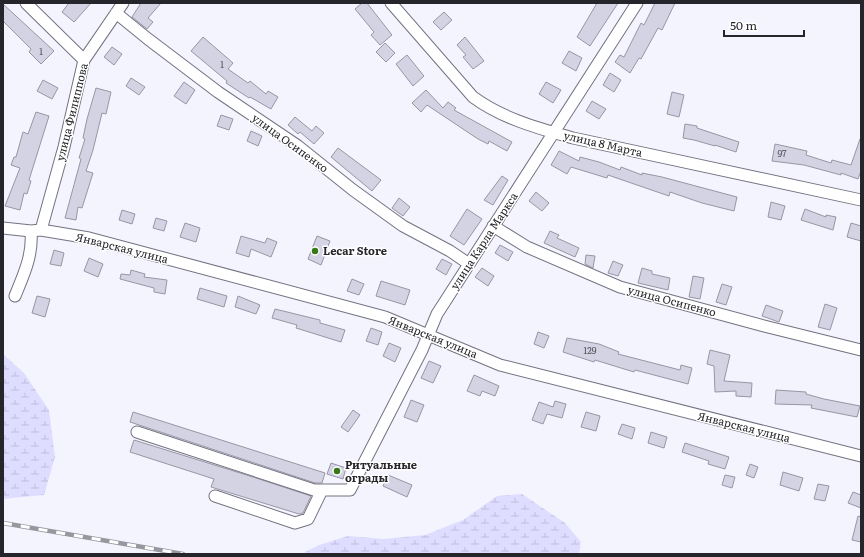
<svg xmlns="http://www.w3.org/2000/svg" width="864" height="557" viewBox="0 0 864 557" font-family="Literata,serif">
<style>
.wetland{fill:url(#wetland-marsh)}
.building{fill:#d4d3e3;stroke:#9796a5}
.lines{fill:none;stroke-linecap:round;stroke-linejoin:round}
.minor-casing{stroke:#737281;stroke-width:13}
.minor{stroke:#fff;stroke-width:11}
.rail-casing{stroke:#97979f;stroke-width:4.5}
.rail{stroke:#fff;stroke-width:3;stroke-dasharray:9;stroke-linecap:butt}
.poi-dot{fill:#377919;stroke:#fff;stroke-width:1.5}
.labels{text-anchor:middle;stroke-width:3;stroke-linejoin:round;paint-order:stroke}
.number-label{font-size:9px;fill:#515059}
.street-label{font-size:11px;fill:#25252b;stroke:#fff}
.poi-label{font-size:11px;font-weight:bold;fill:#25252b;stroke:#fff;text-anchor:start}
</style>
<defs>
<pattern id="wetland-marsh" width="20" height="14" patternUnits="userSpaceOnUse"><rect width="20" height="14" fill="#dfddff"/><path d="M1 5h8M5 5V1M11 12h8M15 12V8" fill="none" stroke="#bfbedb"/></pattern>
</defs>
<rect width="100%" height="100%" fill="#f4f4fe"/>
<path class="wetland" d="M3,354l21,19 25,37 6,47 -11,38 -41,4z
M522,494l43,29 16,19 -2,12h-273l-1,-2 14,-7 29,-9 35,3 42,-4 38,-15 34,-24z"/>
<path class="building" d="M69,3h22l-17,19 -12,-10z
M141,3h20l-13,15 5,4 -6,7 -15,-12z
M362,3h5l25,32 -12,10 -9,-10 3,-3 -19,-23z
M597,3h21l-28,43 -13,-9z
M655,3h20l-13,27 -4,-2 -17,31 -2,-1 -9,15 -15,-11 5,-7 4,2 17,-34 3,2z
M3,4l51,47 -13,13 -12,-12 2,-3 -28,-28z
M444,12l8,8 -11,10 -8,-8z
M203,37l30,26 -5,6 20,14 2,-2 16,13 2,-3 10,6 -7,12 -21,-12 -1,1 -23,-15 1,-2 -36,-30z
M465,37l19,24 -11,8 -10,-12 3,-2 -9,-10z
M385,43l10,10 -9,9 -10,-10z
M112,47l10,7 -8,11 -10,-8z
M569,51l13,7 -6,13 -14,-8z
M407,55l17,21 -11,10 -17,-22z
M610,73l11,7 -7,12 -11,-7z
M131,78l14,9 -6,8 -13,-9z
M43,80l15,8 -6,11 -15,-8z
M184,82l11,8 -9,14 -12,-8z
M546,82l15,8 -8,13 -14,-9z
M96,88l15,4 -5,22 -4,-1 -9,37 -7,21 7,2 -11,35 -4,-1 -2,13 -11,-2 16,-59 -2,-1 6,-19 -2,-1 4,-19z
M426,90l17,18 5,-6 8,6 -2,2 58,32 -5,9 -18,-10 -1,3 -10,-5 -51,-34 -6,7 -9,-9z
M672,92l12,3 -5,22 -12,-3z
M592,101l14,8 -7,10 -13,-8z
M36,112l13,4 -20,64 2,1 -4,13 -3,-1 -4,17 -15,-4 15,-38 -9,-3 3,-8h2l7,-25 5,2z
M221,115l12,4 -4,11 -12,-4z
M295,117l17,14 4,-5 8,7 -10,11 -14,-12 -2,2 -10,-9z
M685,124l12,2v2l42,14 -3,10 -21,-7v1l-21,-6 -11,-2z
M251,131l11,5 -4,10 -11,-5z
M860,139l1,1v31l-3,8 -17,-6v2l-37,-10 -32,-4 3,-17 32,7 -1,4 25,8 1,-3 19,5z
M338,148l43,32 -9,11 -41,-34z
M559,151l20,10 1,-4 19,5 21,8 1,-3 21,8v-2l20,4 75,20 -3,14 -32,-8 -32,-11 -1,4 -61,-21 -1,3 -36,-11 -4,7 -16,-9z
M502,176l6,4 -15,25 -9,-5z
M536,192l13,11 -7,8 -13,-10z
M399,198l11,9 -7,9 -11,-8z
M771,202l14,4 -4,14 -13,-3z
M467,209l15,10 -18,26 -14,-9z
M805,209l21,8v-2l10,2 -3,13 -32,-10z
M122,210l13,4 -3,10 -13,-4z
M156,218l11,3 -3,10 -11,-3z
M185,223l15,5 -4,14 -16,-5z
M851,223l10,3v15l-14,-4z
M550,231l9,4 -2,3 22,10 -4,9 -31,-14z
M241,236l24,7 2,-5 10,4 -6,15 -20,-8 -2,8 -13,-4z
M317,236l13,5 -9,24 -13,-6z
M500,245l13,7 -5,9 -13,-8z
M54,250l10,3 -3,13 -11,-2z
M586,255l9,1 -2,12 -8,-4z
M89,258l14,6 -5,13 -14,-6z
M442,259l10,5 -6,11 -10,-6z
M613,261l10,4 -5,11 -10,-3z
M482,268l12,8 -6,10 -13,-9z
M642,268l10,3v3l18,4 -2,12 -30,-7z
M131,270l14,4 -1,3 23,3 -2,14 -11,-2v-4l-34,-9 1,-5 9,1z
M693,276l11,2 -4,21 -11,-2z
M352,279l12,5 -5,11 -12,-4z
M381,281l29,9 -5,15 -29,-9z
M722,284l10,3 -6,18 -10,-3z
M200,288l27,8 -3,11 -27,-8z
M37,296l13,3 -5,18 -13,-4z
M238,296l22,9 -4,9 -21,-7z
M825,304l12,4 -7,22 -12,-3z
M766,305l17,6 -4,11 -17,-6z
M275,309l45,11v3l25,7 -4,12 -45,-14 1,-3 -25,-7z
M371,328l11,4 -4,13 -12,-4z
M538,332l11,4 -5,12 -10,-4z
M567,338l32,6 20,8 -1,2 62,16 1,-5 11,3 -4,16 -53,-14 -1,2 -39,-12 -1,2 -31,-10z
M389,343l12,5 -6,14 -12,-6z
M710,350l20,5 -6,26 28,2 -1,14 -15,-1v-5l-21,1 -1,-26 -7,-2z
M429,361l12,5 -8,17 -12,-5z
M474,375l25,11 -4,10 -13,-5 -2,5 -13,-5z
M776,390l30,2v2l18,5 36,7 -3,11 -46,-9 1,-3 -37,-1z
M411,400l13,5 -7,17 -13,-5z
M555,401l11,3 -4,14 -15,-4 -4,10 -11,-4 7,-18 14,5z
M353,410l7,5 -12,17 -7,-5z
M133,412l192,61 -3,10h-7l-185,-61z
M586,412l14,4 -4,15 -15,-4z
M622,424l13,4 -3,11 -14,-5z
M651,432l16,5 -3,11 -16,-5z
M134,440l119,37 58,19 -8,17 -4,1 -88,-27 3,-8 -84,-27z
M685,443l44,14 -4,12 -17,-5 1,-3 -27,-9z
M331,463l15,5 -3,11 -16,-5z
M750,464l8,3 -4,11 -8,-3z
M783,472l20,6 -4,13 -19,-6z
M388,475l24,10 -5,12 -24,-11z
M725,475l10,2 -3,11 -10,-3z
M818,484l11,2 -4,15 -11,-2z
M853,492l8,3v13l-13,-5z
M858,516l3,1v25l-9,-2z"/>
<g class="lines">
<g class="minor-casing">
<path id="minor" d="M26,3l58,57
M391,3l82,94c30,22 65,31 100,41l288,62
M116,13l32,26 70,53 80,54 55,44 50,36 47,25 19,13
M493,226l34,21 93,40 144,39 97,24
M3,228l28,3 10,-1 48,8 296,79 115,48 361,91
M41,230l23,-83 20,-87 39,-57
M15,296c9,-22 18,-41 16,-65
M137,432l177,58h36l72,-140 15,-36 200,-311
M215,496l80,27 13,-4 14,-29"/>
</g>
<use href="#minor" class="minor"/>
<g class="rail-casing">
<path id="rail" d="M3,523l180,31"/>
</g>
<use href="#rail" class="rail"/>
</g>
<g class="poi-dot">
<circle cx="315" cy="251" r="4"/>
<circle cx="337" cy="471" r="4"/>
</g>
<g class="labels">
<g class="number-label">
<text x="41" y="55">1</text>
<text x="222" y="68">1</text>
<text x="782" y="157">97</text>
<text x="590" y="354">129</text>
</g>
<g class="street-label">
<text transform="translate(72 112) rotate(-76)" y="4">улица Филиппова</text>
<text transform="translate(290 143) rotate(36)" y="4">улица Осипенко</text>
<text transform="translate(603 144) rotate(13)" y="4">улица 8 Марта</text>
<text transform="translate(484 241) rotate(-57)" y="4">улица Карла Маркса</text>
<text transform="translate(122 248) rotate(14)" y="4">Январская улица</text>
<text transform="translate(672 301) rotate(15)" y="4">улица Осипенко</text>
<text transform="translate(433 337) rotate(22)" y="4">Январская улица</text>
<text transform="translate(744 427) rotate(14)" y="4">Январская улица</text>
</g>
<g class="poi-label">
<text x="323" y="255">Lecar Store</text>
<text x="345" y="469">Ритуальные<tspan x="345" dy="13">ограды</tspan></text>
</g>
</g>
<rect width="864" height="557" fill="none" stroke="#25252b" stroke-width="8"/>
<path d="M724 30v6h80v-6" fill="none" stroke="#25252b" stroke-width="2"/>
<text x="730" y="30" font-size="12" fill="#25252b" stroke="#ffffff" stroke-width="3" paint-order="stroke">50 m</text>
</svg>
